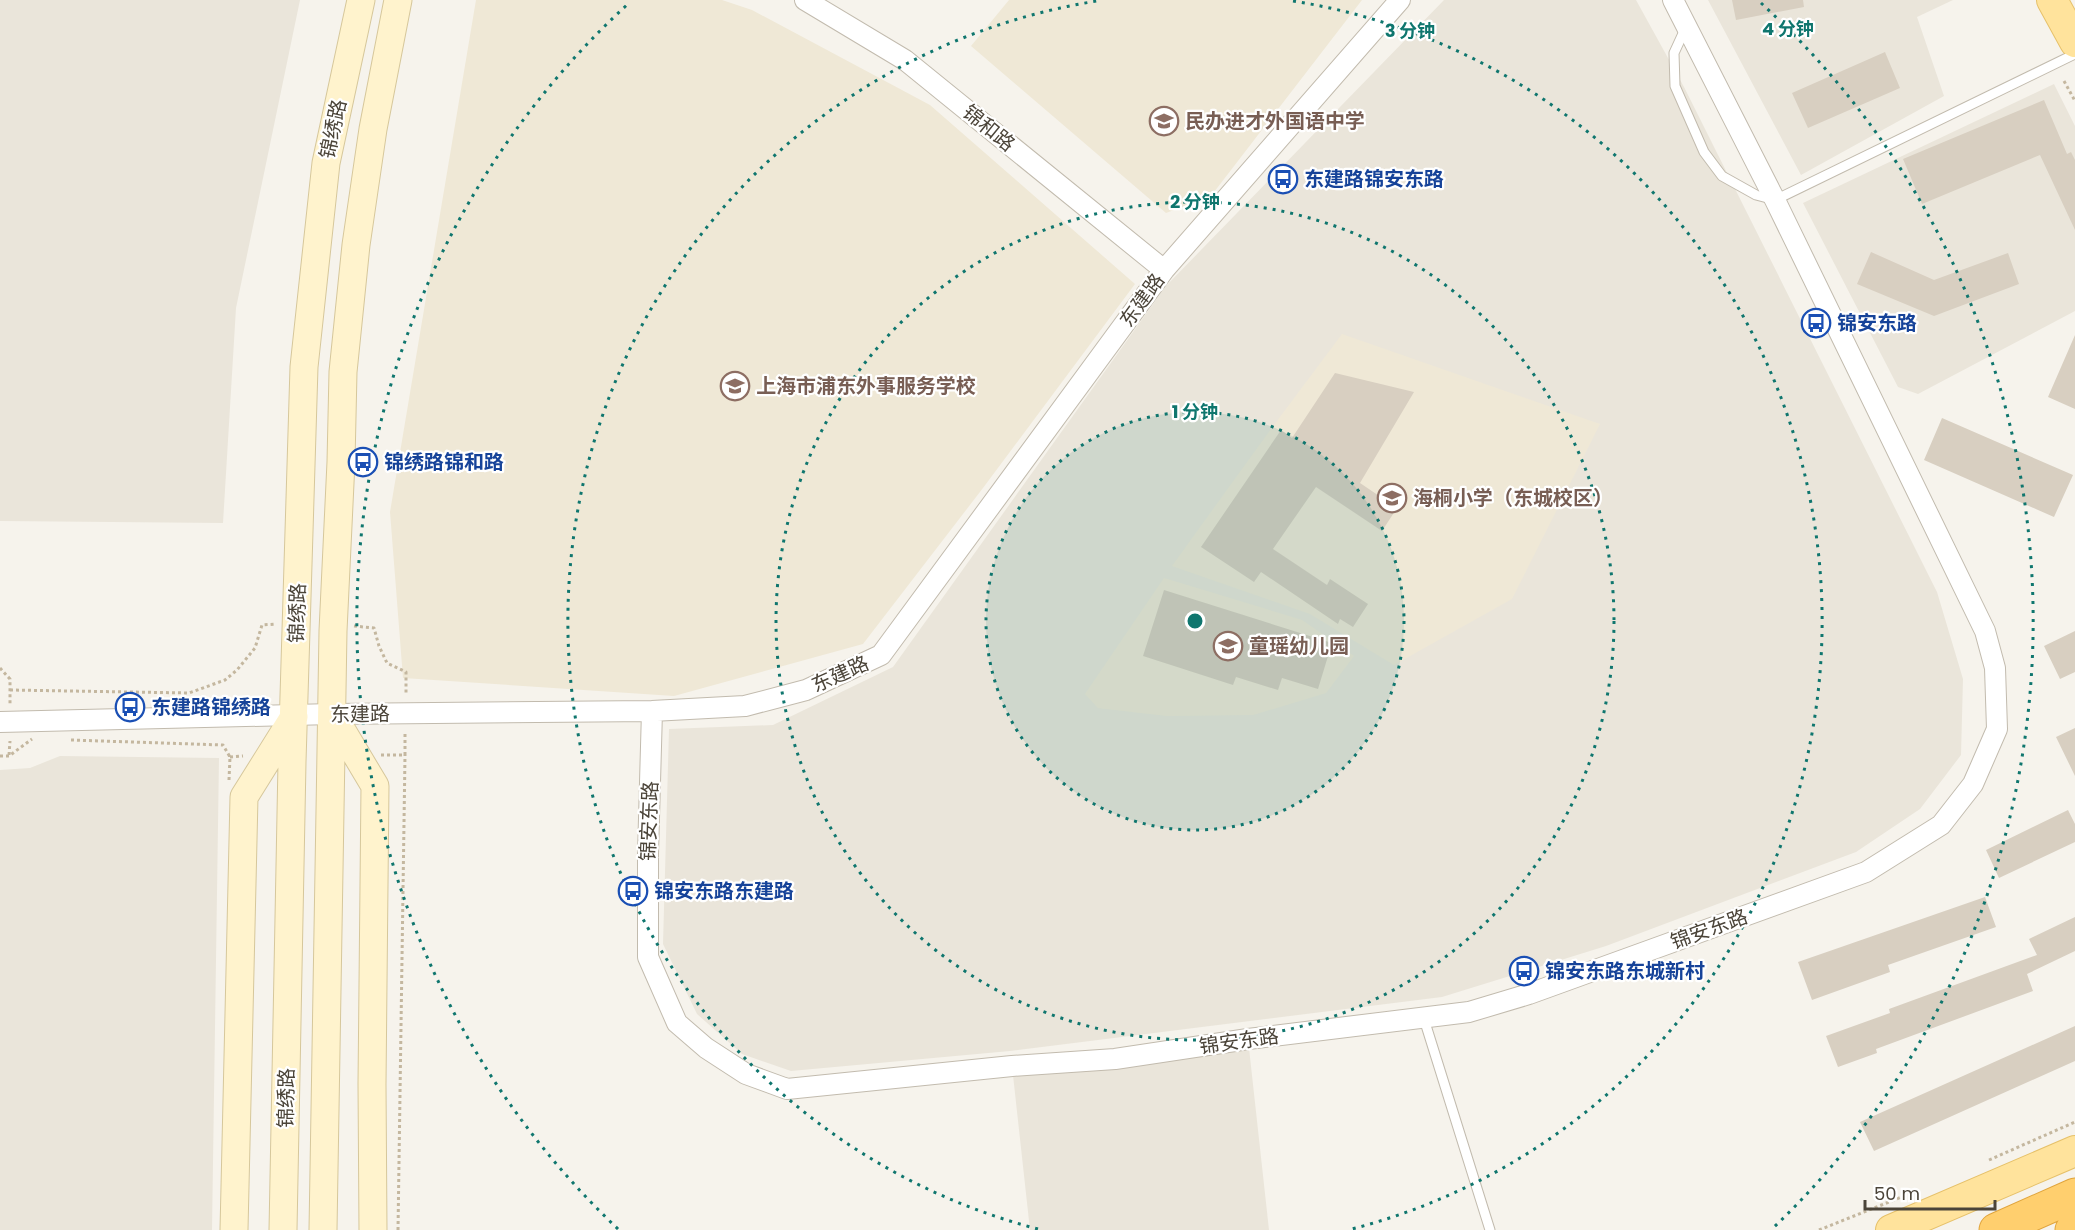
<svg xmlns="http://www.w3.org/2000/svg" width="2075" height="1230" viewBox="0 0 2075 1230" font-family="Poppins,'Noto Sans SC',sans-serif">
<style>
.residential{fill:#eae5da}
.education{fill:#efe8d6}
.building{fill:#d8cfc1}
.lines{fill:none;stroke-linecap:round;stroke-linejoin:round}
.lane-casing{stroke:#c2bbae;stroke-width:11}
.street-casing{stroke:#c2bbae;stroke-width:22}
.secondary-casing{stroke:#d6c79b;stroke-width:29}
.primary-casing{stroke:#e6c16a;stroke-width:32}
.highway-casing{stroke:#e0a43c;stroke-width:35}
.path{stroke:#c4b79f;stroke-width:3;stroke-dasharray:3 3;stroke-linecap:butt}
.lane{stroke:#fff;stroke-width:9}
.street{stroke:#fff;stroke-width:20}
.secondary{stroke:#fff3cd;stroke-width:27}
.primary{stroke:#ffe39c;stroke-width:30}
.highway{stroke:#ffcf6e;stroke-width:33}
.ring{fill:none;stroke:#0f766e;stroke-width:3;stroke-dasharray:3 6}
.labels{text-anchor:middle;stroke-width:4.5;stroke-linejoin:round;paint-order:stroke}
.education-label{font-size:20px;font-weight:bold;fill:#785e54;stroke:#fff;text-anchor:start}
.street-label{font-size:20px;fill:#4b4439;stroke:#fff}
.transit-label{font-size:20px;font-weight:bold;fill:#164399;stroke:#fff;text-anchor:start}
.centre{fill:#0f766e;stroke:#fff;stroke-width:3}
.ring-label{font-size:18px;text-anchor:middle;font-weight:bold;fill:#0f766e;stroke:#fff;stroke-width:4.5;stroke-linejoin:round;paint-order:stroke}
</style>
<rect width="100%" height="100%" fill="#f6f3ec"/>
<path class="residential" d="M0,0h300l-64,308 -13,215 -223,-2z
M1444,0h192l48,87 253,505 26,87 -2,76 -41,54 -64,43 -250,94 -164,51 -432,54 -219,20 -49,-17 -45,-40 -34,-70 6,-215 104,-4 120,-58 273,-381z
M1708,0h245l-36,17 27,79 -143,79z
M2054,84l21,42v185l-157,83 -20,-7 -95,-184z
M60,756l159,2 -7,472h-212v-460l30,-2z
M1248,1039l21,191h-239l-18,-164z"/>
<path class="education" d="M476,0h246l30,10 178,95 205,179 -152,204 -120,156 -189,52 -271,-18 -13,-166z
M1009,0h353l-151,196 -45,17 -195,-167z
M1342,334l258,90 -88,175 -118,66 -84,-51 -138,-48 99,-137z
M1164,578l138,42 52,36 -28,37 -73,22 -86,1 -69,-8 -13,-14z"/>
<path class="building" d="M1732,0h71l1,7 -68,13z
M1885,52l15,36 -92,40 -16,-35z
M2044,100l23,54 4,-2 4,8v70l-35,-75 -118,49 -19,-45z
M1871,252l63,28 74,-27 11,31 -85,32 -77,-32z
M2075,335v74l-27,-12z
M1335,373l79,19 -54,91 37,25 -15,23 -66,-44 -43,62 54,36 3,-6 38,25 -15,23 -13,-8 -2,5 -77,-52 -7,10 -53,-35 80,-117 11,8z
M1942,418l131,57 -19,42 -130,-57z
M1164,590l168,53 -14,46 -36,-11 -4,12 -42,-13 -3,8 -90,-29z
M2075,631v41l-15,7 -16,-33z
M2075,728v48l-19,-39z
M2068,810l7,14v18l-76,36 -13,-28z
M1985,897l11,30 -108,38 2,7 -78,28 -14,-38z
M2075,917v34l-48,23 6,17 -157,58 1,4 -39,14 -12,-31 64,-23 -1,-4 148,-54 -8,-16z
M2075,1026v35l-201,90 -14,-29z"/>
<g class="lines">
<g class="lane-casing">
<path id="lane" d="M1686,27l-12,26 1,33 29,66 18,24 34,19 19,5 300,-146
M1424,1019l66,211"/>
</g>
<g class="street-casing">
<path id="street" d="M805,0l100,60 259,210
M652,711l-4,143v103l29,66 29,25 40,26 41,15 225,-23 103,-7 133,-20 221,-27 60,-18 337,-122 75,-47 32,-41 24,-55 -2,-61 -10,-37 -210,-431 -102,-200
M0,722l332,-8 320,-3 93,-5 61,-16 75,-35 283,-385 236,-270"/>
</g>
<g class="secondary-casing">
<path id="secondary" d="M332,714l43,72 -3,298 1,146
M234,1230l10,-433 50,-80
M283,1230l9,-468 12,-395 22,-204 35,-163
M323,1230l10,-599 8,-169 2,-90 13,-127 17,-116 25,-129"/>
</g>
<g class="primary-casing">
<path id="primary" d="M2052,0l23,42
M1891,1230l184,-79"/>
</g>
<g class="highway-casing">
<path id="highway" d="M1996,1230l79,-35
M2072,1230l3,-2"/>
</g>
<path class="path" d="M2064,81l11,20
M354,626l20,2 5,18 8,17 19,9v23
M0,668l10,11v25
M10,690l179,3 36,-13 12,-10 18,-22 7,-23 14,-1
M71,740l152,5 7,12 -1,23
M9,755l1,-14
M381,755h24v-24
M0,756h9l23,-17
M230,757l13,-1
M1989,1160l86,-38
M398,1230l7,-475
M1819,1230l95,-38"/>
<use href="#lane" class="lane"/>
<use href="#street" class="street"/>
<use href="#secondary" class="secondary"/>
<use href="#primary" class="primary"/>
<use href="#highway" class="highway"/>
</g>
<circle cx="1195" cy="621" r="209" fill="#0f766e" fill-opacity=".12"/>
<g class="ring">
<circle cx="1195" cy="621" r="209"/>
<circle cx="1195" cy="621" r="419"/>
<path d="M1038 1229A628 628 0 0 1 1097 1M1293 1A628 628 0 0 1 1352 1229"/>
<path d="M618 1229A838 838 0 0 1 629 3M1761 3A838 838 0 0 1 1772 1229"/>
</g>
<defs>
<g id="school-ring" transform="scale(1.5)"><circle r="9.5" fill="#fff" stroke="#8d6e63" stroke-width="1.5"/><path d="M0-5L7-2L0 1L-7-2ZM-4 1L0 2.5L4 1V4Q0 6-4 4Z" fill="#8d6e63"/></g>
<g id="bus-ring" transform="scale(1.5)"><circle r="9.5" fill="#fff" stroke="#1a4fb4" stroke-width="1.5"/><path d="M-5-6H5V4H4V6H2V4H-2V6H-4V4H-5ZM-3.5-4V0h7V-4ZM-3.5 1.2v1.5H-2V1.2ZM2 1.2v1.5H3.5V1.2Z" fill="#1a4fb4"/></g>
</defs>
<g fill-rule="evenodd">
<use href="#school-ring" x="1164" y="121"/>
<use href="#bus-ring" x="1283" y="179"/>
<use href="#bus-ring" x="1816" y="323"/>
<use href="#school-ring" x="735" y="386"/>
<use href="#bus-ring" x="363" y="462"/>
<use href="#school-ring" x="1392" y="498"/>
<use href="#school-ring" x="1228" y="646"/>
<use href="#bus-ring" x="130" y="707"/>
<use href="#bus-ring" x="633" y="891"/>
<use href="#bus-ring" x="1524" y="971"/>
</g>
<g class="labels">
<g class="education-label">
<text x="1185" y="128">民办进才外国语中学</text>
<text x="756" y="393">上海市浦东外事服务学校</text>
<text x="1413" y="505">海桐小学（东城校区）</text>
<text x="1249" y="653">童瑶幼儿园</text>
</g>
<g class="street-label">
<text transform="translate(989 128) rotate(39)" y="7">锦和路</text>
<text transform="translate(333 129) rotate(-78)" y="7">锦绣路</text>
<text transform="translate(1142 300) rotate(-54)" y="7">东建路</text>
<text transform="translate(297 613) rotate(-88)" y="7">锦绣路</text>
<text transform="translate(840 674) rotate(-24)" y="7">东建路</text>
<text transform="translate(360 714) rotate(-1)" y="7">东建路</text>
<text transform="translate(649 821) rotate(-88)" y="7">锦安东路</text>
<text transform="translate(1709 929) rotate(-20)" y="7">锦安东路</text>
<text transform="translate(1239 1041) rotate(-8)" y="7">锦安东路</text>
<text transform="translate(286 1098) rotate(-89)" y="7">锦绣路</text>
</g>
<g class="transit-label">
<text x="1304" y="186">东建路锦安东路</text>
<text x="1837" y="330">锦安东路</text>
<text x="384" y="469">锦绣路锦和路</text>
<text x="151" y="714">东建路锦绣路</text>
<text x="654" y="898">锦安东路东建路</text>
<text x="1545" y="978">锦安东路东城新村</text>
</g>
</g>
<circle cx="1195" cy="621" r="9" class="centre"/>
<g class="ring-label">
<text x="1788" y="35">4 分钟</text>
<text x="1410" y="37">3 分钟</text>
<text x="1195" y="208">2 分钟</text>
<text x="1195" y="418">1 分钟</text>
</g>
<path d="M1865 1200v9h130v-9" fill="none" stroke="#4b4439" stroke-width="3"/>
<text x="1874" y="1200" font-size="18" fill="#4b4439" stroke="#ffffff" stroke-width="4.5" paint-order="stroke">50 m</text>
</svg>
